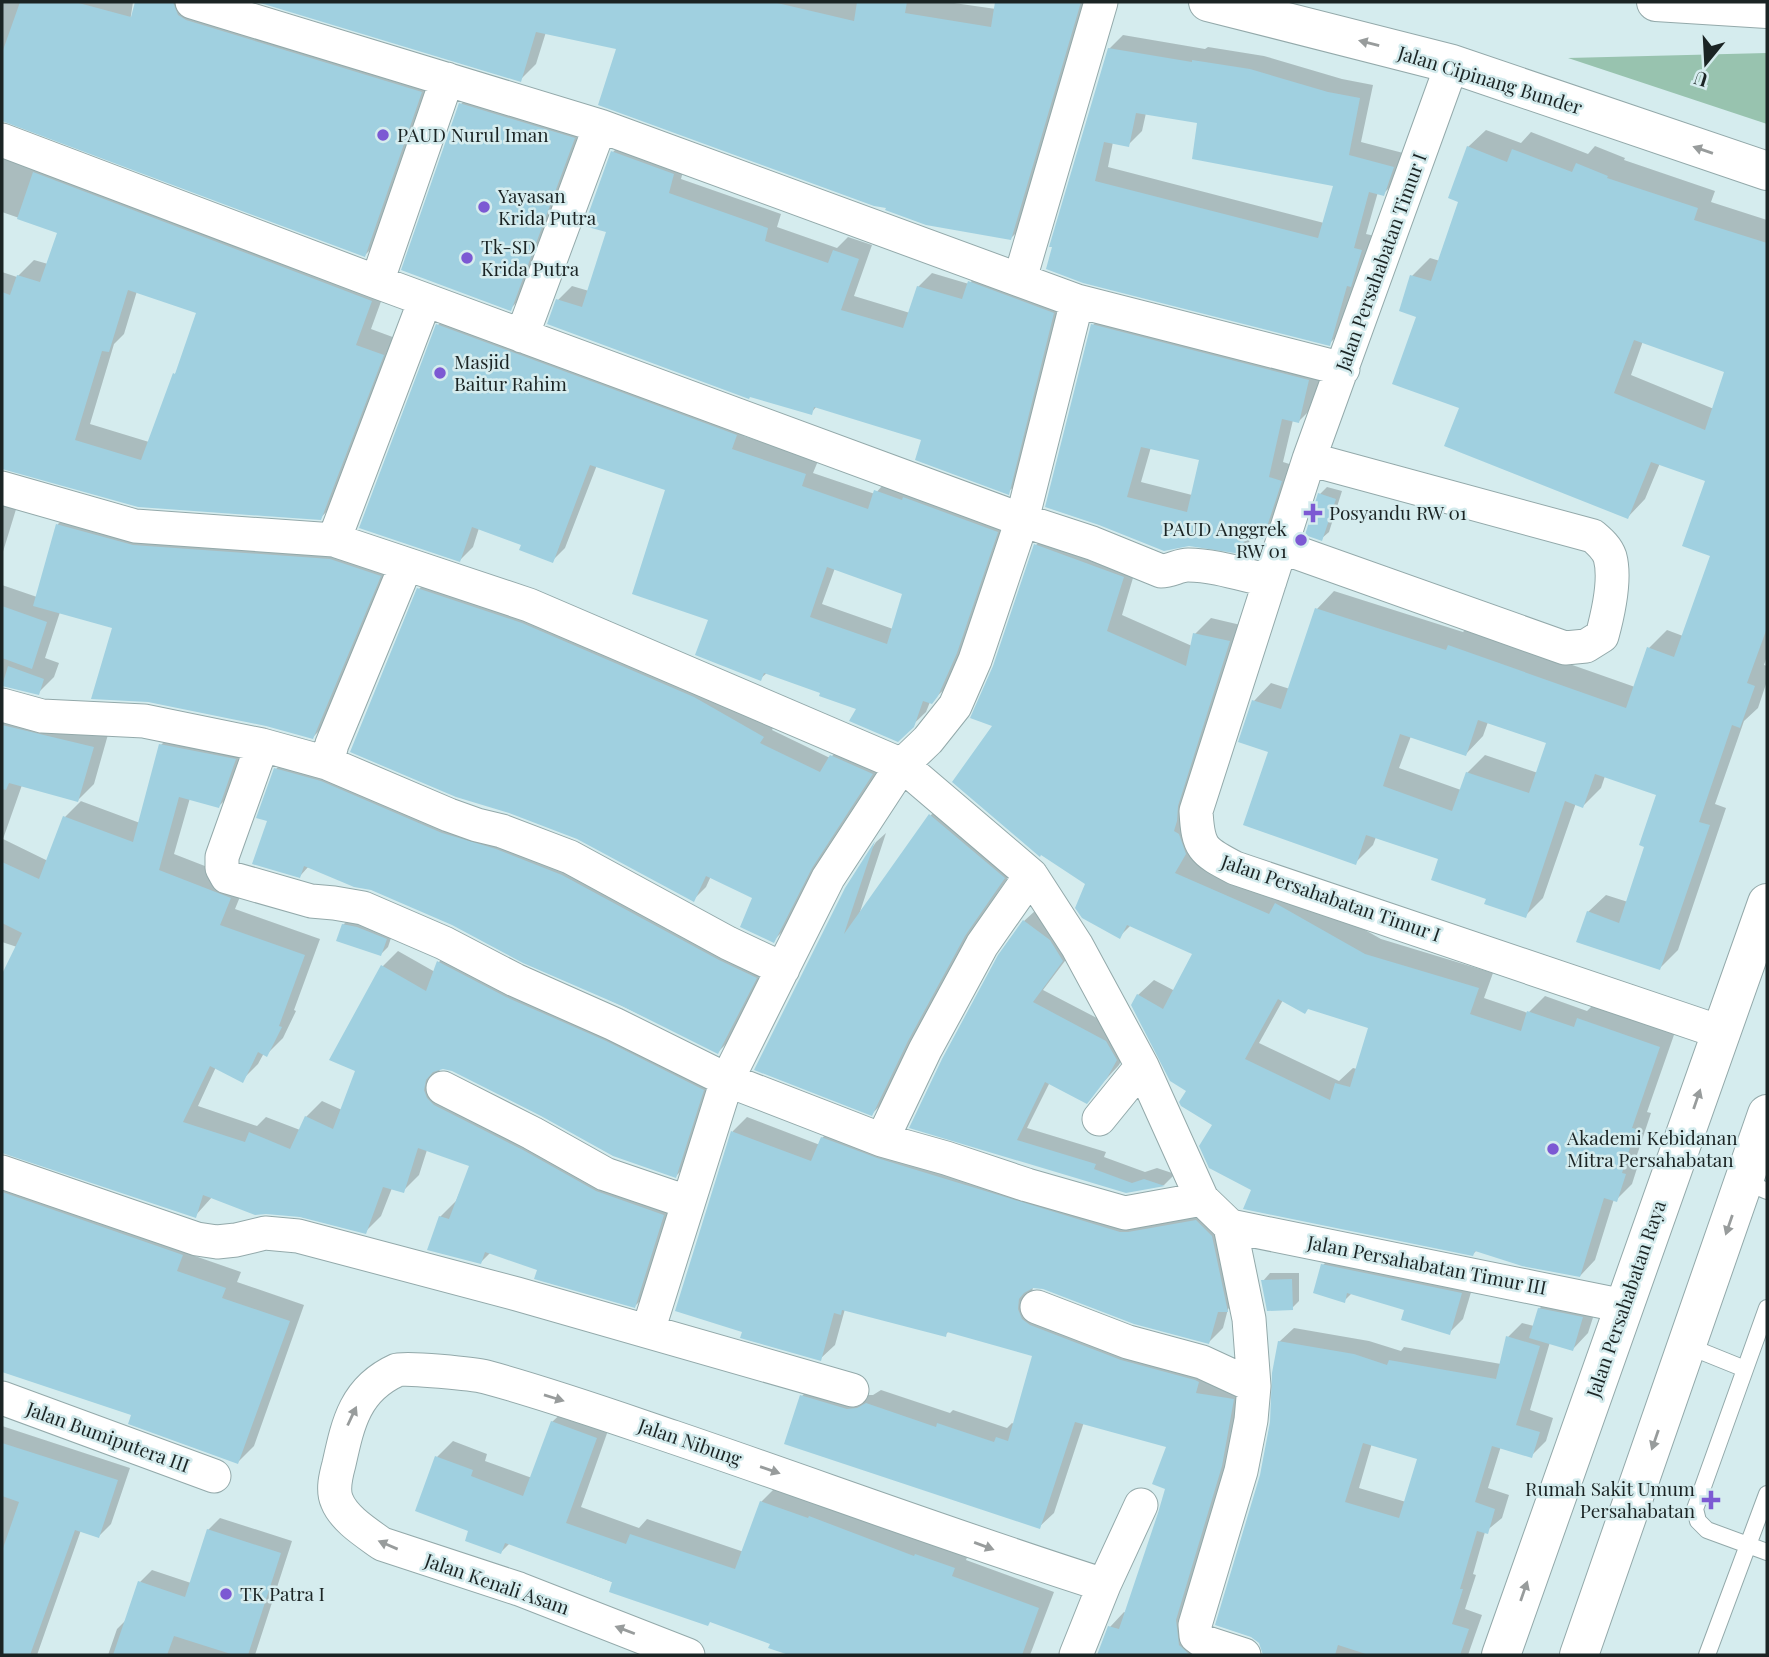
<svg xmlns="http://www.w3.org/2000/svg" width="1769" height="1657" viewBox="0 0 1769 1657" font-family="'Playfair Display',serif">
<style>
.green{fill:#98c3af}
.shadow{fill:#0003;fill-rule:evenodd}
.building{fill:#a0d0e0;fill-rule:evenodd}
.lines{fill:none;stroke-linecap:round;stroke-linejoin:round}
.service-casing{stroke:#93a9aa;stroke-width:18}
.minor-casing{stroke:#93a9aa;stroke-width:35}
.tertiary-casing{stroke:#93a9aa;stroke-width:40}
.service{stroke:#fff;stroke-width:16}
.minor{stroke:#fff;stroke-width:33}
.tertiary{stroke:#fff;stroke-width:38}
.oneway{fill:#989c9c}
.poi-dot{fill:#7c59d3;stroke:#d5ecee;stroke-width:2.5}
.labels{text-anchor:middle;stroke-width:5;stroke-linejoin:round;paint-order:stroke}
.street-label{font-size:19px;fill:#1b2424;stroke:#d5ecee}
.poi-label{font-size:19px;fill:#1b2424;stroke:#d5ecee;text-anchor:start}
</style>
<rect width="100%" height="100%" fill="#d5ecee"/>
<path class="green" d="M1767,53v71l-199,-66z"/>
<path class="shadow" d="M2,2h131l-6,39 18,-39h52l240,74 -56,163 -16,16 -356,-135h-7z
M263,2h684l49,7 1,-7h94l-64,220 -16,16 -123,-31 -270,-159 -72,-16 -10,32 -16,16z
M1123,35l82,14 3,-2 56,9 78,23 31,6 -12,57 46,12 -10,26 -14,14 -5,-2 -12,42 9,2 -32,94 -14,14 -246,-63 26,-232zM1146,113l53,9 136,62 -11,39 -216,-56 5,-25 15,3 14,-14z
M476,89l113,34 -63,170 -16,16 -49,-205z
M1486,130l35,13 10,-11 57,22 7,-8 30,12 -1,2 91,31 -4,11 56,18v436l-3,9 3,1v15l-9,27 -14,13 -29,83 11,4 -48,142 -18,18 -72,-56 18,-17 22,7 19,-56 12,-52 -54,-18 -4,12 -18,18 -7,-3 -33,95 -18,18 -37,-18 -48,-40 -64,-21 -3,8 -18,18 -85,-112 -16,-50 17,-18 19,6 27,-80 17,-18 129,41 4,-4 168,59 14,-39 18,-18 16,6 29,-81 -5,-75 -47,-17 -15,36 -17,18 -167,-110 -43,-92 -6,-39 18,-18 10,3 21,-60 7,-54zM1643,341l84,30 -13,38 -83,-34zM1488,722l61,20 -11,31 -53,-18 -18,18 -6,17 -62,-22 12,-32 55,18 17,-18z
M2,134l385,151 -16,44 27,10 -61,163 -17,16 -318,-50v-196l15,5 17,-17 14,4 11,-32 -57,-20zM137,291l61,21 -20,59 -3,3 -26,68 -59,-18 24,-80 10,-10z
M627,138l59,22 -5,19 100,35 -4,13 60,21 11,-11 24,8 -18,51 56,17 8,-26 14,-14 37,11 14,-15 84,30 -45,180 -14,13 -85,-53 -106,-33 -6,7 -253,-113 14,-14 17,5 20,-60 -23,-7 27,-72z
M1108,310l215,55 -9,41 -15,15 -6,-1 -10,42 13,4 -18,55 -15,16 -7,-3 -16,18 -140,-29 -7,-198zM1151,447l50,12 -9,36 -51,-13z
M451,312l297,110 -4,14 74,25 -5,12 62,21 14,-16 121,41 -41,119 -24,51 -15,13 -4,10 -29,28 -38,-32 -37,-16 -54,-20 -8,7 -50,-60 -42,-130 -71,-24 -32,83 -13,13 -29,-17 -44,-16 -6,19 -13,13 -22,-235zM835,568l70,24 -12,37 -71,-25z
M2,482l19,11 -19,62z
M1327,487l15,4 -13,41 -8,7 -1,-45z
M71,512l321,51 -67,162 -12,12 -199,-110 -54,-15 -15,46 14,5 -5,14 -16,16 -36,-8v-100l35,12 21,-73z
M1051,530l87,31 -16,54 70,31 3,-12 16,-16 34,8 -45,211 -10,20 92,41 10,-9 89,50 112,34 -9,25 44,15 17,-17 42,15 7,-7 81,28 -28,80 4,1 -15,45 4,1 -8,25 -16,16 -2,-1 -19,61 -15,16 -103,-26 -4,4 -220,-65 -38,-65 -27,-34 -50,-95 16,-15 21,11 20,-38 -64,-28 -12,12 -124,-212v-58l41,-122zM1283,1000l87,27 -13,42 -4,-1 -14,13 -80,-38z
M432,576l343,148 -3,6 58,28 15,-15 40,17 -61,93 -38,75 -13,13 -18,-44 -44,-21 -5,11 -13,13 -274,-311z
M2,699l107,32 -15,53 -16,16 62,23 21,-78 16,-16 74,15 -16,46 -16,16 -29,-8 -16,56 72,28 -11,27 85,30 -26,71 2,1 -13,27 -16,16 -3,-1 -6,11 -16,16 -26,-13 -18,39 59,20 9,-9 34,13 6,-13 16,-16 20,9 15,-40 25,-103 16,-16 37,21 4,-10 15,-16 265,128 -27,86 -16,16 -134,-61 -90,-46 -12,-1 -1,5 240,126 -28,91 -16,16 -144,-54 -11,11 -40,-46 16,-16 15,-36 -44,-15 -8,25 -16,16 -11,-3 -11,28 -16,16 -152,-36 -18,20 -193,-64v-174l15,-31 -15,-5zM22,785l59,16 -16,16 -17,44 -45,-22z
M291,754l221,81 258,127 -37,75 -15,15 -266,-128 -81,-35 -62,-23 -9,10 -31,-56 7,-51z
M945,801l73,62 -39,57 -57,105 -36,74 -14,15 -116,-45 90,-181 30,-46 10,-9 -27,82 72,-100z
M1036,910l38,39 -31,41 75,39 10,19 -9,17 -33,36 -36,-19 -23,46 79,24 -2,5 41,15 12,-4 18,6 -11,11 -38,6 -214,-64 112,-206z
M351,917l42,15 -5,15 -7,7 -38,-29z
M747,1117l73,28 2,-7 15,-14 298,94 76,-12 30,90 -13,13 -5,19 -14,14 -165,-55 -11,-1 -1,8 215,91 -58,226 51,44h-142l12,-28 14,-15 2,1 41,-125 1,-43 -84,-23 -30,91 -15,14 -237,-131 14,-14 46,13h11l8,-5 69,23 3,-3 54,18 5,-5 2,1 20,-69 -85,-24 -4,4 -100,-26 -10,36 -15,14 -76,-28 -67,-21 56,-179z
M2,1166l196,73 -6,16 49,17 -4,10 67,23 -50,141 -16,16 -104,-48 -132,-43z
M1337,1251l138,28 -12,40 -14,14 -43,-24 -54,-16 -8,8 -21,-36z
M1270,1273h29v28l-7,7 -29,-27z
M1555,1293l43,9 -10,31 -15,16 -23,-7 -20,68 23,8 -7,23 -15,15 -30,-10 -13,42 21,7 -7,23 -17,14 -12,42 3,1 -11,34 17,6 -14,40h-204l-2,-180 10,-53 7,-80 15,-14 75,13 32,10 3,-4 97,17 7,-27 14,-14 12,3 5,-17zM1372,1443l47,14 -13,45 -47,-14z
M568,1407l43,15 -30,85 58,21 8,-9 97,33 17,-50 16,-16 192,67 -3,7 88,32 -24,63h-236l-23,-8 1,-4 -262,-100 -9,9 -30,-22 -34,-73 16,-16 34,13 -2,7 47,17 20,-56z
M2,1426l128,42 -19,56 -12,12 -18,-6 -44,125h-35z
M220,1518l72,23 -37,114h-147l9,-26 10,-10 13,-37 12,-12 39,13 17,-53z"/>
<path class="building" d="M20,2h55l56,15 4,-15h38l5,13 8,5 236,72 -57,165 -363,-136v-68z
M257,2h516l81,19 3,-19h50l-2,11 86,14 4,-25h86l-70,238 -85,-15 -41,-15 1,-2 -12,-2 -276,-101 18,-56 -80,-17 -15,50z
M1108,48l84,14v-2l58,9 78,23 32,6 -11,57 45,12 -10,29 -15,-4 -15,56 8,2 -11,37 -4,-1 -17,60 -247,-63 -37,-14 6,-22h-3zM1136,113l61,10 -5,36 141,27 -15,52 -223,-57 9,-39 25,5z
M459,103l116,35 -64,173 -110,-41z
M1467,146l40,16 5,-13 60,23 4,-9 32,13 -1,2 91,30 -4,12 73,23v385l-20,55 8,3 -15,42 -8,-3 -33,97 11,3 -50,145 -84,-28 11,-31 32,12 25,-76 -5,-2 17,-50 -61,-21 -12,34 -18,-7 -39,117 -42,-14 2,-5 -55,-19 7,-21 -72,-24 -10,30 -113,-40 25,-73 -30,-10 14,-42 29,9 34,-101 131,42 2,-5 178,63 21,-61 27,10 36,-101 -28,-10 23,-65 -54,-19 -23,57 -184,-73 15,-38 -67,-24 24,-67 -17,-6 11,-36 21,6 27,-79 -10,-4zM1634,340l90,32 -19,58 -91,-37zM1478,720l68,23 -17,50 -63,-21 -14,39 -69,-25 17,-52 66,22z
M611,151l63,23 -5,19 99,35 -3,13 63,22 5,-13 26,9 -18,51 62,18 14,-42 45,13 6,-18 86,32 -45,182 -94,-35 6,-20 -107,-33 -2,8 -62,-18 -1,2 -202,-75 9,-25 26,8 24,-75 -22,-6z
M33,172l339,129 -16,44 28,10 -63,165 -183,-13 -136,-38v-177l8,3 7,-20 23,7 17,-49 -40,-14zM128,290l68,23 -21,61 -2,-1 -32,87 -66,-20 27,-89 7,1z
M436,324l301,111 -5,14 74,25 -4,12 66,23 6,-19 28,10 1,-3 95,35 -41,121 -19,43 -6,8 -9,-3 -9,26 -16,15 -49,-21 7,-12 -37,-13 1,-3 -56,-20 -3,8 -66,-26 13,-35 -76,-26 33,-104 -75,-25 -37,98 -34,-13 2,-5 -49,-18 -12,35 -101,-34zM827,567l75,27 -15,50 -77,-27z
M1091,324l218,56 -10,43 -17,-4 -13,58 13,4 -19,58 -17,-6 -5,21 -52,-8 -25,5 -65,-26 -54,-18zM1141,447l58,13 -12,52 -60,-15z
M1318,493l18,6 -14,42 -17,-6z
M56,524l77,21 197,14 51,17 -68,163 -47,-13 -118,-24 -57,-3 21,-71 -79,-22z
M1034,544l90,33 -17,54 79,35 7,-33 37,8 -52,165 -1,15 -3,10 5,3 7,20 -11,19 94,41 6,-11 90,51 114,34 -9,26 51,17 6,-20 47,16 3,-9 83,29 -28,81 4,1 -14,44 4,1 -9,28 -13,-4 -24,79 -58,-11 -47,-15 -2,5 -230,-47 8,-19 -42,-22 -10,-22 13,-21 -31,-19 -2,-4 7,-11 -16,-10 -39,-76 6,-11 26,15 29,-55 -65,-29 -7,14 -38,-21 -7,-10 10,-24 -44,-29 -1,2 -88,-75 40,-56 -22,-8 23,-52zM1278,999l27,15 3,-5 60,19 -18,59 -15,-4 -5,17 -85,-41z
M417,588l105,35 172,74 70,40 -4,6 60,29 10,-17 43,19 -61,94 -38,75 -34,-16 12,-29 -46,-22 -12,26 -117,-63 -68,-26 -53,-16 -106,-45z
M2,606l45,16 -15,47 -30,-11z
M8,666l36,13 -5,16 -37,-9z
M2,725l92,22 -16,55 -69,-19 -3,7 -4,-1z
M159,744l77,15 -17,49 -40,-11 -20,73 72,28 -11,27 85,30 -26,71 3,1 -15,30 -9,-5 -15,31 -33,-17 -27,56 62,20 4,-10 41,17 15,-33 28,13 22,-58 -26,-11 52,-95 45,26 11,-30 69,36 100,44 98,49 -28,88 -63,-22 -72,-40 -89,-45 -9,-2 -10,3 -7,8 -2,10 3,8 7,7 89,45 73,41 68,24 -29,93 -101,-29 3,-9 -52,-18 -4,12 -54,-14 12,-34 10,3 20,-53 -51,-18 -14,45 -21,-6 -17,47 -66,-17 -34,-3 -11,1 -52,-20 -7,23 -194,-65v-179l20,-41 -20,-10v-61l37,17 24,-63 70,26z
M274,768l47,13 121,52 54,16 66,26 157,85 38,18 -39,76 -96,-48 -99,-43 -71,-38 -81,-35 -17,-3 -50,-21 -4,12 -48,-14 15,-43 -11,-3z
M929,814l76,64 -40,58 -57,105 -36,75 -118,-46 91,-182 30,-47 -31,93z
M1023,920l27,20 13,21 -30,41 73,39 11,19 -10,18 -20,26 -42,-22 -28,58 79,24 -2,5 38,14 12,-4 21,7 -39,7 -217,-65 33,-69 56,-104z
M342,924l15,3 30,12 -6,17 -45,-15z
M731,1131l80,30 10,-24 56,21 243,74h8l68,-12 16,16 16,76h-10l-9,32 -75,-20 -91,-35 -10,-1 -9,5 -5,6 -1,10 4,10 8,6 91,35 74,20 4,2 -3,11 38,6 -12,67 -46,154 3,25 11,10h-93l11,-29 11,3 39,-116 7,-24 -13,-5 14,-37 -91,-25 -35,107 -256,-85 16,-49 47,14 10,-1 9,-5 70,24 1,-4 57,19 2,-5 12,4 24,-85 -85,-24 -1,5 -104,-27 -1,5 -7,-2 -13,48 -81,-23 2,-6 -67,-21z
M2,1192l181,63 -6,16 49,17 -4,10 68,23 -52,143 -110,-40 3,-9 -129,-43z
M1321,1264l141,29 -12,42 -49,-15 3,-10 -57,-17 -2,10 -32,-10z
M1292,1279l1,31 -26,1 -6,-31z
M1538,1308l45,9 -10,34 -44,-13z
M1506,1336l34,10 -24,79 24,7 -8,26 -40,-12 -17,56 20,7 -7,25 -11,-3 -17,58h3l-11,35 17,5 -9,26h-91l-31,-10 -3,10h-72l-4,-12 -8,-6 -36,-12 45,-150 10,-53 2,-49 6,-32 76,13 33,11 2,-5 107,19zM1363,1443l54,16 -18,59 -54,-16z
M551,1421l46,17 -31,85 60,21 4,-10 105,35 25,-68 48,17 1,-2 105,40 1,-2 40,14 -3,8 87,32 -17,47h-233l-21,-7 2,-4 -60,-22 -2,4 -99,-34 3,-10 -107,-39 -4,11 -36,-13 3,-10 -53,-20 20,-55 38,14 -2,6 52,20z
M2,1443l116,37 -19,58 -24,-8 -45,125h-28v-104l17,-49 -17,-6z
M207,1529l74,24 -33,102h-14l-60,-19 -7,19h-54l25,-74 47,16z"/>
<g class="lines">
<g class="service-casing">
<path id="service" d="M1744,1181l23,10
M1767,1308l-72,201 3,12 9,9 60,22
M1688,1346l57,23
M1707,1655l60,-161"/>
</g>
<g class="minor-casing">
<path id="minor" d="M192,2l408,124 477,175 -55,219 -47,140 -20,46 -27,34 -26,25 -74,113 -101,202 -79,251
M1452,64l-143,395 -113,352c2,37 6,40 39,57l485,164
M2,140l375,142 645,238 70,23 69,28c10,0 18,-6 27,-6 27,0 55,10 82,16
M1020,279l81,-277
M377,282l70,-203
M1077,301l266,68
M522,336l78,-210
M2,488l133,38 199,14 195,65 373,160 129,110 46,71 65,120 60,133 28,27
M334,540l91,-240
M1281,547l284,101 21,-2 16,-10c6,-22 14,-57 8,-79 -3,-9 -10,-15 -17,-21l-284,-77
M2,705l40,11 102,5 118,24 65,18 122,52 28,10 25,6 68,26 158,86 55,26
M262,745l-40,112v11l5,9 84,24 23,2 29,5 81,35 71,37 99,44 113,56 155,60 64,18 81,27 98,28 77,-14
M327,763l5,-19 74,-179
M443,1088l89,45 73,41 82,28
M1099,1119l43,-53
M882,1140l43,-90 57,-105 49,-70
M2,1172l195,67 20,3 19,-2 29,-7 33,3 219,58 335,96
M1230,1226l19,93 5,67 -3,34 -10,51 -46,154 1,11 8,6 40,13
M1230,1226l394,80
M1037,1307l91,35 74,20 52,24
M2,1398l212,78
M688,1655l-169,-66 -137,-45c-15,-11 -38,-25 -45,-43 -5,-11 -1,-26 2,-37 9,-41 16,-75 58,-94 7,-3 78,4 89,7 63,17 125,39 187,60 144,49 286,102 431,148
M1076,1655l28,-70 37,-80"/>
</g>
<g class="tertiary-casing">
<path id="tertiary" d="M1208,2l244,62 315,107
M1656,2l111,7
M1501,1655l266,-752
M1579,1655l188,-541"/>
</g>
<use href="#service" class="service"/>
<use href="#minor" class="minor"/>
<use href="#tertiary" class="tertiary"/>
</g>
<defs><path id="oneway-solid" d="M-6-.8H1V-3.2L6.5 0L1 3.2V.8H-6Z" transform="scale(1.75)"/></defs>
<g class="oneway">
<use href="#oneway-solid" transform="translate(1369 43) rotate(-166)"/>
<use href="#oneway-solid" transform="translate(1703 150) rotate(-161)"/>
<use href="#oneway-solid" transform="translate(1697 1099) rotate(-71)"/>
<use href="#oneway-solid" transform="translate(1729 1225) rotate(109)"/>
<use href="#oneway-solid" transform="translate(554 1398) rotate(17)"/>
<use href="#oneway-solid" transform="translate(352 1416) rotate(-65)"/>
<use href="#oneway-solid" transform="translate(1655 1440) rotate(109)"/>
<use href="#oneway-solid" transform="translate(770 1470) rotate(19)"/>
<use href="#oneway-solid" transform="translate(388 1545) rotate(-157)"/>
<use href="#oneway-solid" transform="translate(984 1546) rotate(20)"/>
<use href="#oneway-solid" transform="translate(1524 1591) rotate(-71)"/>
<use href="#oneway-solid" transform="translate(625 1630) rotate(-159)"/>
</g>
<g class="poi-dot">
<circle cx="383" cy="135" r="7"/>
<circle cx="484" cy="207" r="7"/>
<circle cx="467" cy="258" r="7"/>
<circle cx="440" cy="373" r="7"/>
<path d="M1309.5 502.5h7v7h7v7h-7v7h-7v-7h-7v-7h7z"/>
<circle cx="1301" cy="540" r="7"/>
<circle cx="1553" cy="1149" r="7"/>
<path d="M1707.5 1489.5h7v7h7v7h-7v7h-7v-7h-7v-7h7z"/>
<circle cx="226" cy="1594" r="7"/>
</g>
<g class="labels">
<g class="street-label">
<text transform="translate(1490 80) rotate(17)" y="7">Jalan Cipinang Bunder</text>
<text transform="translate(1381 262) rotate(-70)" y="7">Jalan Persahabatan Timur I</text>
<text transform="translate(1331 898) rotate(19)" y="7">Jalan Persahabatan Timur I</text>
<text transform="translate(1427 1265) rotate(11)" y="7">Jalan Persahabatan Timur III</text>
<text transform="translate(1626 1299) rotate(-71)" y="7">Jalan Persahabatan Raya</text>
<text transform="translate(108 1437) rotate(20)" y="7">Jalan Bumiputera III</text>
<text transform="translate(690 1442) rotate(19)" y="7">Jalan Nibung</text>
<text transform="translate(497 1584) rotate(19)" y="7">Jalan Kenali Asam</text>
</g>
<g class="poi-label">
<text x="397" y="142">PAUD Nurul Iman</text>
<text x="498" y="203">Yayasan<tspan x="498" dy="22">Krida Putra</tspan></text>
<text x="481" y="254">Tk-SD<tspan x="481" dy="22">Krida Putra</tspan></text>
<text x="454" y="369">Masjid<tspan x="454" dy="22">Baitur Rahim</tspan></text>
<text x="1329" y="520">Posyandu RW 01</text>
<text x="1287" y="536" text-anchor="end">PAUD Anggrek<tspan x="1287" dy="22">RW 01</tspan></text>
<text x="1567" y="1145">Akademi Kebidanan<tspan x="1567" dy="22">Mitra Persahabatan</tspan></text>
<text x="1695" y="1496" text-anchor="end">Rumah Sakit Umum<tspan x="1695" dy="22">Persahabatan</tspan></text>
<text x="240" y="1601">TK Patra I</text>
</g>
</g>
<rect width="1769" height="1657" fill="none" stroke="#1b2424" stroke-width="7"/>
<g transform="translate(1706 63) rotate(198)" stroke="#d5ecee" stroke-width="5" paint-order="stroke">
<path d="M0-5L12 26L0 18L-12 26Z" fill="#1b2424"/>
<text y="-10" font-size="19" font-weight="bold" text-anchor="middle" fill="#1b2424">U</text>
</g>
</svg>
